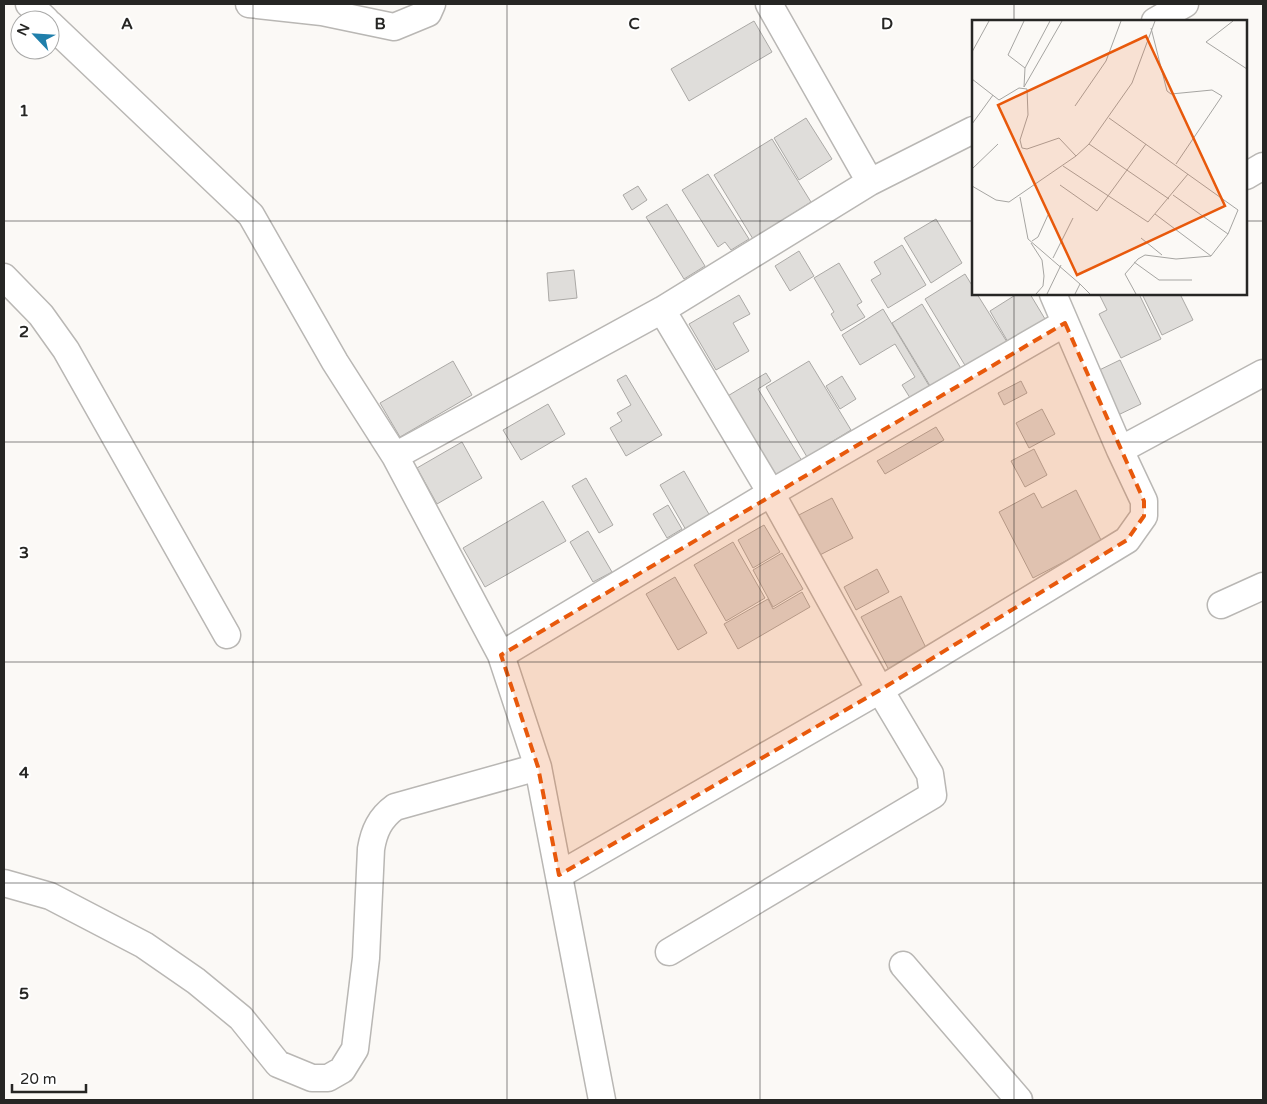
<svg xmlns="http://www.w3.org/2000/svg" width="1267" height="1104" viewBox="0 0 1267 1104" font-family="'Varela Round',sans-serif">
<style>
.building{fill:#dfddda;stroke:#aba9a6}
.lines{fill:none;stroke-linecap:round;stroke-linejoin:round}
.street-casing{stroke:#b9b7b4;stroke-width:29}
.street{stroke:#fff;stroke-width:26}
.marked{fill:#e8590c;fill-opacity:0.2;stroke:#e8590c;stroke-width:4;stroke-dasharray:10 6;stroke-linejoin:round}
.grid{fill:none;stroke:#262624;stroke-width:1;stroke-opacity:0.55}
.inset-road{fill:none;stroke:#a6a5a2;stroke-width:1}
.view{fill:#e8590c;fill-opacity:0.15;stroke:#e8590c;stroke-width:2.5}
.inset-edge{fill:none;stroke:#262624;stroke-width:2.5}
.grid-label{font-size:16px;text-anchor:middle;font-weight:bold;fill:#262624;stroke:#fff;stroke-width:4;stroke-linejoin:round;paint-order:stroke}
</style>
<rect width="100%" height="100%" fill="#fbf9f6"/>
<path class="building" d="M754,21l18,31 -83,49 -18,-32z
M806,118l26,41 -33,21 -25,-42z
M772,139l39,63 -58,37 -39,-64z
M708,174l41,65 -18,11 -6,-8 -7,5 -36,-57z
M638,186l9,14 -15,10 -9,-15z
M667,204l38,62 -21,13 -38,-62z
M936,219l26,44 -31,20 -27,-45z
M902,245l24,40 -38,23 -17,-28 10,-6 -7,-12z
M799,251l15,25 -24,15 -15,-25z
M839,263l23,39 -5,3 8,12 -24,14 -10,-17 3,-2 -20,-34z
M574,270l3,28 -28,3 -2,-28z
M965,274l8,13v7h4l30,48 -41,25 -41,-68z
M1017,294h13l15,25 -37,23 -18,-31z
M1099,294h40l22,45 -40,19 -22,-44 8,-4z
M1142,294h38l13,26 -31,15z
M739,295l11,19 -17,9 16,28 -33,19 -27,-46z
M922,304l40,66 -30,19 -40,-66z
M883,309l48,80 -19,12 -10,-16 13,-8 -20,-33 -35,21 -18,-30z
M1120,360l21,44 -25,12 -7,-14 4,-2 -4,-10 -20,-15z
M453,361l19,34 -72,42 -20,-34z
M809,361l42,69 -44,27 -41,-70z
M766,373l5,8 -13,8 44,72 -27,17 -49,-81z
M626,375l36,60 -36,21 -16,-28 12,-7 -5,-8 14,-8 -14,-25z
M842,376l14,23 -16,10 -14,-23z
M1021,381l6,12 -23,12 -6,-12z
M548,404l17,30 -44,26 -18,-30z
M1042,409l13,25 -26,14 -13,-25z
M936,427l8,13 -59,34 -8,-13z
M462,442l20,36 -45,26 -20,-36z
M1034,449l13,26 -22,12 -14,-26z
M684,471l26,45 -24,14 -26,-45z
M586,478l27,47 -14,8 -27,-47z
M1076,490l26,52 -69,36 -34,-66 35,-19 8,15z
M832,498l21,40 -39,20 -21,-40z
M543,501l23,40 -81,46 -22,-39z
M668,505l14,24 -15,9 -14,-24z
M764,525l16,27 -27,16 -15,-28z
M588,531l24,41 -19,10 -23,-40z
M733,542l32,56 -39,23 -32,-56z
M782,553l21,36 -30,18 -20,-37z
M877,569l12,23 -33,18 -12,-23z
M675,577l32,56 -29,17 -32,-56z
M802,592l8,15 -72,42 -14,-25 44,-25 5,10z
M901,596l26,54 -38,20 -28,-53z"/>
<g class="lines">
<g class="street-casing">
<path id="street" d="M29,4l17,16
M249,4l73,8 72,15 34,-14 4,-9
M769,4l101,178
M1155,21l30,-17
M50,24l201,191 84,147 60,94 106,199 37,112 64,333
M1246,176l17,-10
M4,277l37,38 25,35 161,285
M662,310l109,183 109,197 50,84 3,21 -264,157
M1120,450l143,-77
M395,456l267,-146 208,-128 103,-52
M1221,605l42,-19
M501,655l270,-162 294,-170
M559,875l321,-185 247,-150 17,-24v-15l-24,-51 -67,-156
M4,883l46,13 94,49 52,36 45,37 37,46 34,14h16l14,-8 13,-21 11,-91 5,-109c3,-18 9,-31 24,-42l143,-40
M903,965l116,135"/>
</g>
<use href="#street" class="street"/>
</g>
<path class="marked" d="M1065,323l79,178v15l-17,24 -247,150 -321,185 -21,-108 -37,-112z"/>
<path class="grid" d="M253,4v1096M507,4v1096M760,4v1096M1014,4v17M4,221h969M1246,221h17M1014,294v806M4,442h1259M4,662h1259M4,883h1259"/>
<g transform="translate(972 20)">
<rect width="275" height="275" fill="#fbf9f6"/>
<path class="inset-road" d="M261,1l-27,21 41,27M179,8l16,63 4,3 41,-4 10,6 -46,68M0,32l17,-31M53,48l25,-47M0,59l27,21 20,-12 8,1 1,26 -8,25 2,8 5,1 32,-11 17,18M52,67l1,-19 -17,-13 16,-34M52,67l38,-66M103,86l31,-45 15,-40M137,98l129,92 -10,24 -17,22 -35,3 -31,-4 -7,4 -13,15 11,20M0,104l21,-29M117,124l80,55M91,146l85,56 40,-48M0,149l26,-25M88,165l37,26 49,-67M0,166l24,14 13,2 67,-46 13,-12 43,-61 23,-62M201,175l55,39M48,177l8,42 52,45M183,194l56,42M169,218l21,17M60,221l6,-4 10,-22M59,223l11,17 2,16 -1,10 -7,8M81,238l20,-40M162,242l25,18h33M75,274l14,-29M103,274l5,-10 10,10"/>
<path class="view" d="M174,16l79,170 -148,69 -79,-170z"/>
<rect width="275" height="275" class="inset-edge"/>
</g>
<g class="grid-label">
<text x="127" y="29">A</text>
<text x="380" y="29">B</text>
<text x="634" y="29">C</text>
<text x="887" y="29">D</text>
<text x="24" y="116">1</text>
<text x="24" y="337">2</text>
<text x="24" y="558">3</text>
<text x="24" y="778">4</text>
<text x="24" y="999">5</text>
</g>
<rect width="1267" height="1104" fill="none" stroke="#262624" stroke-width="10"/>
<g transform="translate(35 35) rotate(295)"><circle r="24" fill="#ffffff" stroke="#a8a8a7"/>
<path d="M0-4L9 19L0 12L-9 19Z" fill="#207fab"/>
<text y="-8" font-size="14" font-weight="bold" text-anchor="middle" fill="#262624">N</text>
</g>
<path d="M12 1084v8h74v-8" fill="none" stroke="#262624" stroke-width="2.5"/>
<text x="20" y="1084" font-size="15" fill="#262624" stroke="#ffffff" stroke-width="4" paint-order="stroke">20 m</text>
</svg>
